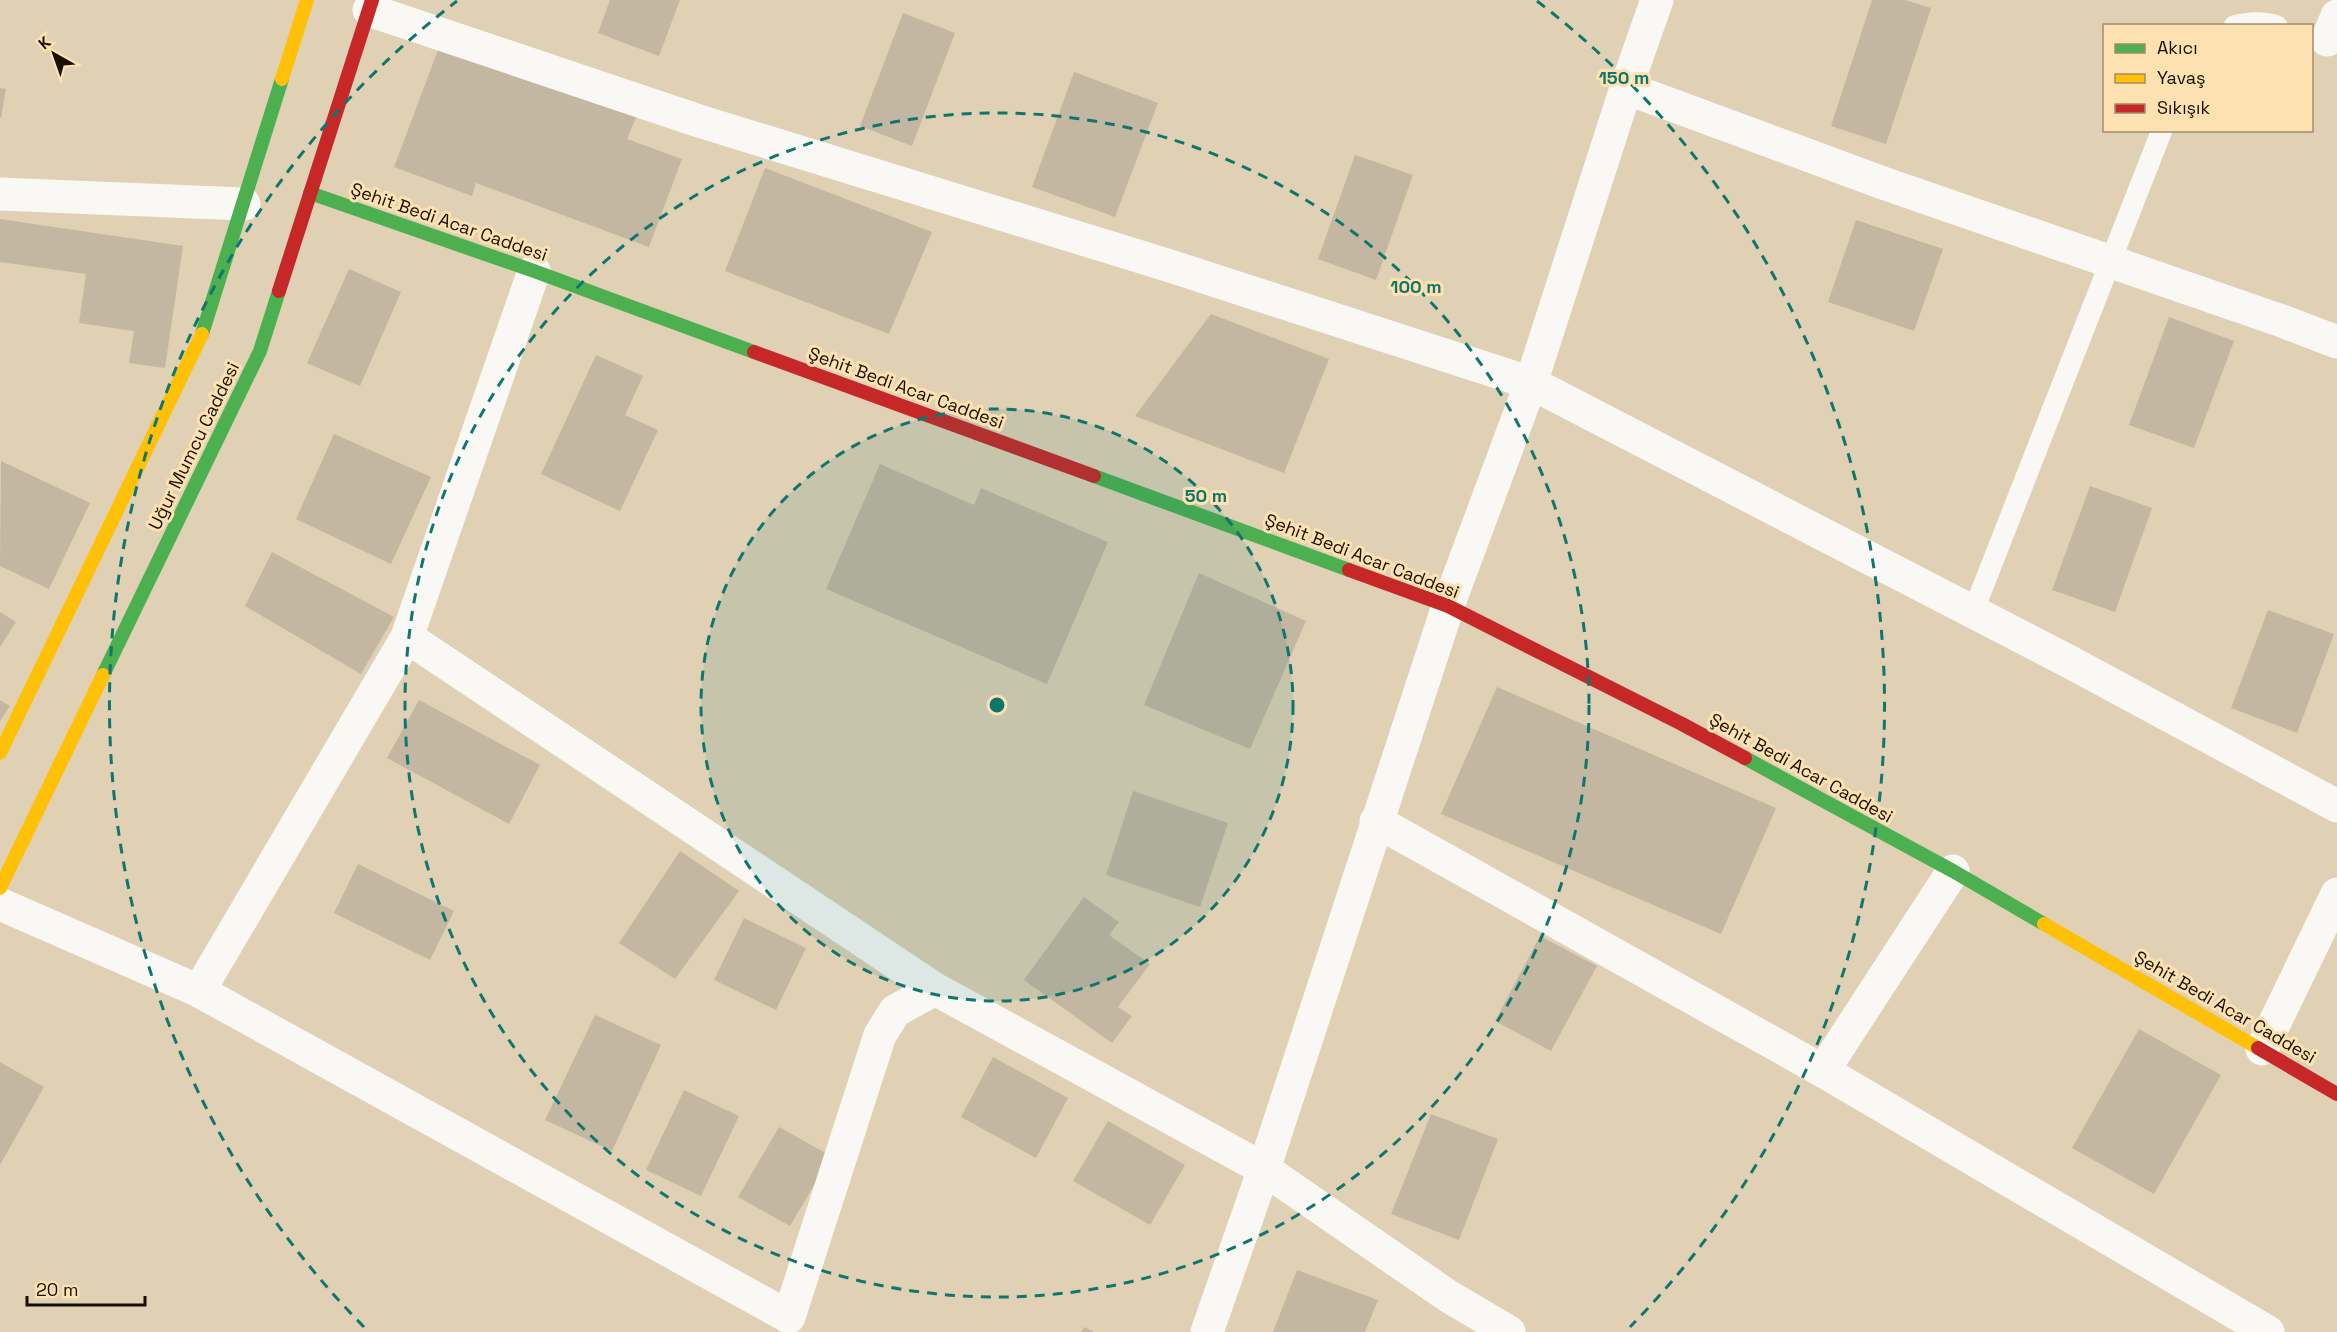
<svg xmlns="http://www.w3.org/2000/svg" width="2337" height="1332" viewBox="0 0 2337 1332" font-family="'Space Grotesk',sans-serif">
<style>
.building{fill:#c4b7a2}
.lines{fill:none;stroke-linecap:round;stroke-linejoin:round}
.lane{stroke:#faf8f4;stroke-width:21}
.street{stroke:#faf8f4;stroke-width:33}
.fast{stroke:#4caf50;stroke-width:14}
.slow{stroke:#ffc107;stroke-width:14}
.jam{stroke:#c62828;stroke-width:14}
.ring{fill:none;stroke:#0f766e;stroke-width:3;stroke-dasharray:10 8}
.labels{text-anchor:middle;stroke-width:6;stroke-linejoin:round;paint-order:stroke}
.street-label{font-size:18px;fill:#190f00;stroke:#fee1b0}
.centre{fill:#0f766e;stroke:#fee1b0;stroke-width:3}
.ring-label{font-size:18px;text-anchor:middle;font-weight:bold;fill:#0f766e;stroke:#fee1b0;stroke-width:6;stroke-linejoin:round;paint-order:stroke}
</style>
<rect width="100%" height="100%" fill="#e0d0b4"/>
<path class="building" d="M610,0h70l-21,56 -61,-23z
M1872,0h33l26,8 -45,136 -55,-18z
M903,13l52,20 -43,113 -52,-20z
M441,42l196,73 -10,24 55,20 -33,88 -173,-64 -4,13 -78,-29z
M1074,72l84,31 -43,114 -83,-30z
M0,88l6,1 -5,29 -1,-1z
M1355,155l58,20 -37,105 -58,-21z
M765,168l167,64 -43,102 -164,-63z
M0,219l183,27 -18,122 -36,-5 5,-32 -55,-8 7,-49 -86,-12z
M1856,220l87,29 -29,82 -86,-29z
M349,269l52,23 -41,94 -53,-23z
M1211,314l118,45 -45,114 -149,-57z
M2169,317l65,24 -40,107 -65,-23z
M596,355l47,21 -18,39 33,15 -38,81 -79,-37z
M334,434l97,43 -40,87 -95,-45z
M1,461l89,42 -41,86 -49,-23z
M880,464l94,41 7,-17 127,54 -61,142 -221,-95z
M2090,486l62,22 -37,104 -63,-22z
M272,552l122,65 -33,57 -116,-68z
M1199,573l107,48 -56,128 -106,-44z
M2268,610l66,24 -37,99 -66,-25z
M0,612l16,10 -16,25z
M1497,687l279,121 -55,126 -280,-120z
M0,700l10,6 -10,15z
M419,700l121,65 -31,59 -122,-66z
M1133,791l95,32 -28,84 -94,-32z
M680,851l59,40 -64,88 -56,-36z
M358,864l96,47 -24,49 -96,-47z
M1084,897l35,25 -10,13 41,29 -32,43 14,9 -20,27 -88,-63z
M744,918l62,30 -30,62 -62,-30z
M1540,936l57,30 -46,85 -56,-30z
M595,1015l66,30 -49,106 -67,-31z
M2139,1029l82,46 -67,119 -82,-46z
M993,1057l75,41 -32,60 -75,-41z
M0,1062l44,25 -44,78z
M684,1090l55,26 -38,80 -55,-26z
M1431,1114l67,25 -39,101 -68,-26z
M1108,1121l77,44 -35,60 -77,-44z
M779,1127l52,29 -41,70 -52,-29z
M1297,1270l81,30 -13,32h-92z
M1085,1327l9,5h-13z"/>
<g class="lines">
<path class="lane" d="M2234,26c15,-4 28,-5 43,0
M1973,612l189,-482"/>
<path class="street" d="M369,10l330,111 468,144 364,118 537,278 269,145
M2327,40l10,-24
M1626,88l257,95 399,138 55,21
M0,194l244,10
M407,637l528,352
M1376,821l447,250 445,261
M0,904l199,87 590,326 91,-282 15,-24 40,-22 329,180 184,127 61,36
M199,991l208,-354 127,-366
M2262,1049l75,-155
M1823,1071l130,-200
M1207,1332l57,-163 184,-563 83,-223 95,-295 31,-88"/>
<path class="fast" d="M310,193l224,78 220,81
M202,334l80,-255
M1094,476l255,94
M103,675l157,-324 19,-60
M1745,758l208,113 91,53"/>
<path class="slow" d="M282,79l25,-79
M0,753l202,-419
M0,888l103,-213
M2044,924l214,124"/>
<path class="jam" d="M279,291l93,-291
M754,352l340,124
M1349,570l99,36 234,118 63,34
M2258,1048l79,46"/>
</g>
<circle cx="997" cy="705" r="296" fill="#0f766e" fill-opacity=".12"/>
<g class="ring">
<circle cx="997" cy="705" r="296"/>
<circle cx="997" cy="705" r="592"/>
<path d="M364 1327A887 887 0 0 1 457 1M1537 1A887 887 0 0 1 1630 1327"/>
</g>
<g class="labels">
<g class="street-label">
<text transform="translate(449 222) rotate(19)" y="6">Şehit Bedi Acar Caddesi</text>
<text transform="translate(906 388) rotate(20)" y="6">Şehit Bedi Acar Caddesi</text>
<text transform="translate(194 446) rotate(-64)" y="6">Uğur Mumcu Caddesi</text>
<text transform="translate(1362 556) rotate(21)" y="6">Şehit Bedi Acar Caddesi</text>
<text transform="translate(1801 768) rotate(29)" y="6">Şehit Bedi Acar Caddesi</text>
<text transform="translate(2225 1007) rotate(30)" y="6">Şehit Bedi Acar Caddesi</text>
</g>
</g>
<circle cx="997" cy="705" r="9" class="centre"/>
<g class="ring-label">
<text x="1624" y="84">150 m</text>
<text x="1416" y="293">100 m</text>
<text x="1206" y="502">50 m</text>
</g>
<rect x="2103" y="24" width="210" height="108" fill="#fee1b0" stroke="#a28d6a" stroke-width="1.5"/>
<rect x="2115" y="44" width="30" height="9" fill="#4caf50" stroke="#a28d6a" stroke-width="1.5"/>
<text x="2157" y="54" font-size="18" fill="#190f00">Akıcı</text>
<rect x="2115" y="74" width="30" height="9" fill="#ffc107" stroke="#a28d6a" stroke-width="1.5"/>
<text x="2157" y="84" font-size="18" fill="#190f00">Yavaş</text>
<rect x="2115" y="104" width="30" height="9" fill="#c62828" stroke="#a28d6a" stroke-width="1.5"/>
<text x="2157" y="114" font-size="18" fill="#190f00">Sıkışık</text>
<g transform="translate(54 54) rotate(320)" stroke="#fee1b0" stroke-width="4.5" paint-order="stroke">
<path d="M0-4.5L10 22L0 15L-10 22Z" fill="#190f00"/>
<text y="-9" font-size="16" font-weight="bold" text-anchor="middle" fill="#190f00">K</text>
</g>
<path d="M27 1296v9h118v-9" fill="none" stroke="#190f00" stroke-width="3"/>
<text x="36" y="1296" font-size="18" fill="#190f00" stroke="#fee1b0" stroke-width="4.5" paint-order="stroke">20 m</text>
</svg>
